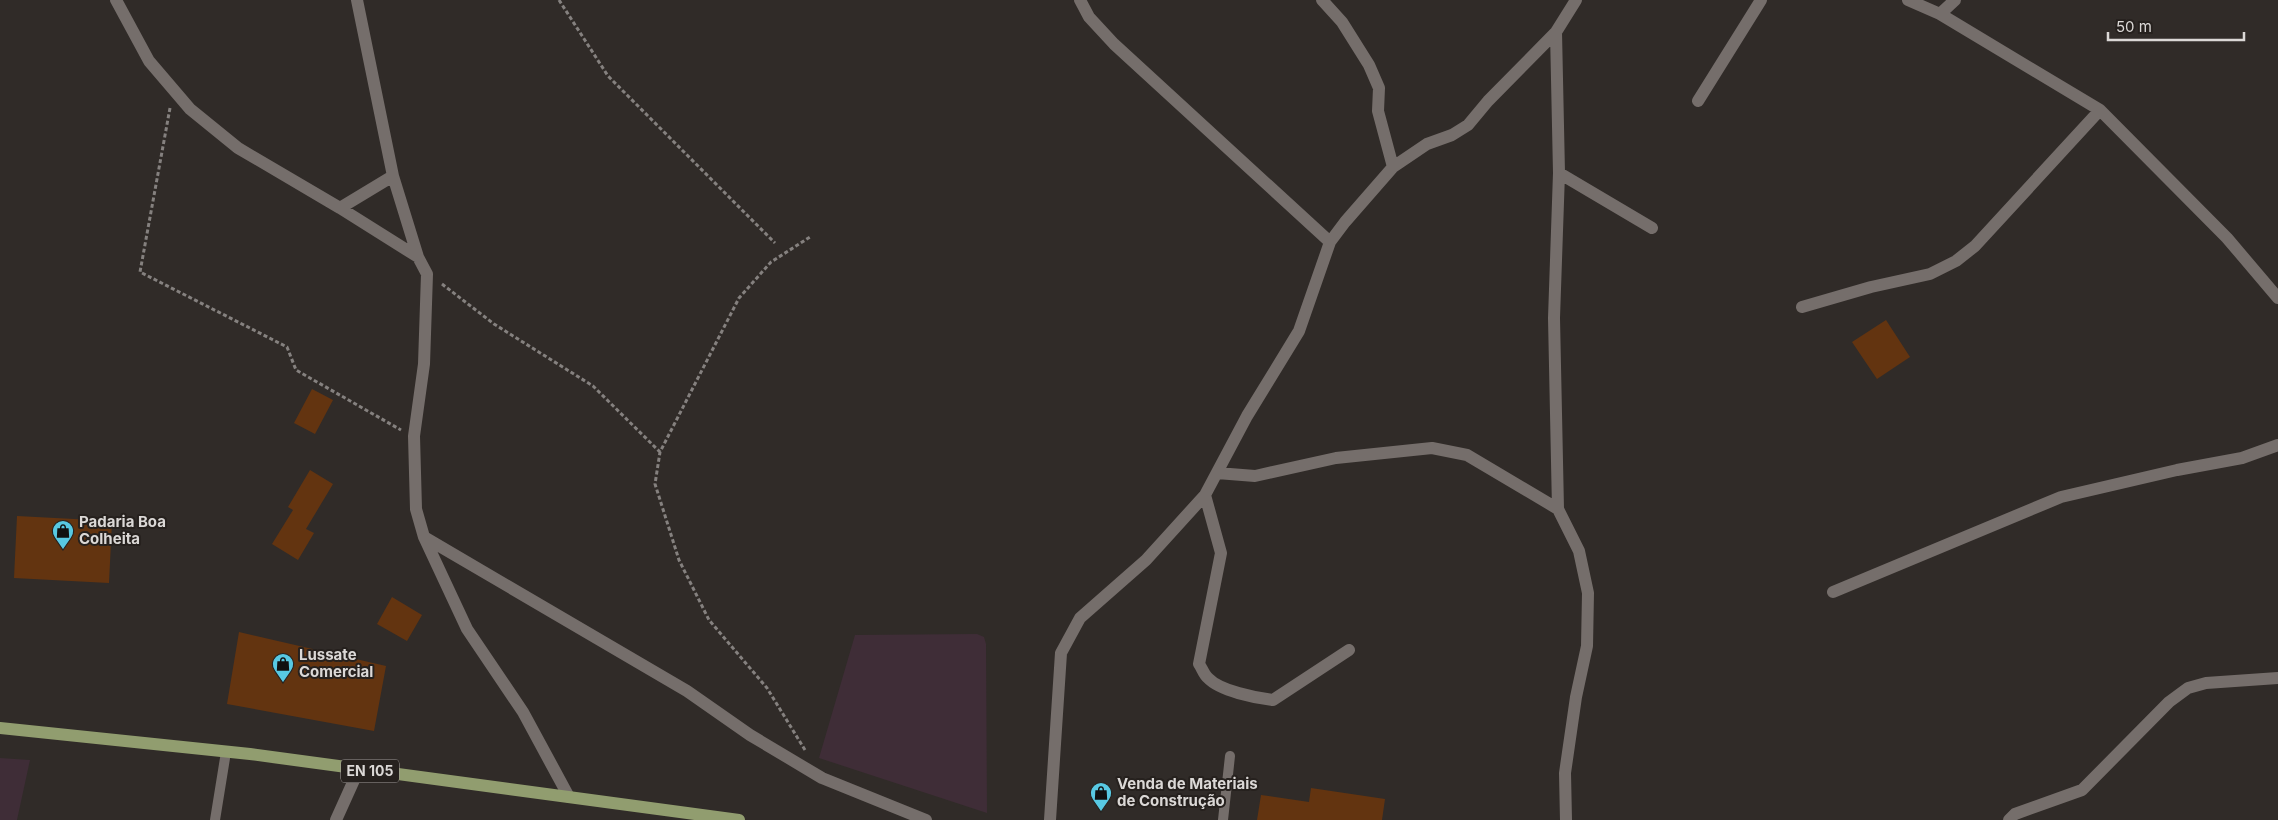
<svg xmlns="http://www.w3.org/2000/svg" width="2278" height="820" viewBox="0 0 2278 820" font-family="Inter,sans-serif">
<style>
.industrial{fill:#3f2d37}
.building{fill:#633410}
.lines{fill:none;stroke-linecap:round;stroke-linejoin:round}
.path{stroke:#85817f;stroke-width:3;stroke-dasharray:4 2.5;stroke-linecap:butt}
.service{stroke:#756e6b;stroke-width:10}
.minor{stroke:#756e6b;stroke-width:12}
.primary{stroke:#919d6f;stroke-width:12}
.labels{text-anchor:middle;stroke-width:4;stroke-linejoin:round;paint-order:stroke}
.shield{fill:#26211e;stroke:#a5a19f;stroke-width:1}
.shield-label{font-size:14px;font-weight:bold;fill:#dbd8d6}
.poi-label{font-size:15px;font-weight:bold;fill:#dbd8d6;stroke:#26211e;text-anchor:start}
</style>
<rect width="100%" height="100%" fill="#302b28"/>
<path class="industrial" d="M977,634l7,3 2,7 1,169 -168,-55 36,-123z
M0,758l30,2 -13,60h-17z"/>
<path class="building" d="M1886,320l24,37 -33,22 -25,-37z
M312,389l21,11 -18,34 -21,-11z
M310,470l23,14 -27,45 8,4 -16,27 -26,-16 21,-34 -5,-3z
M17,516l95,5 -3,62 -95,-5z
M392,597l30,18 -15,26 -30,-17z
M239,632l147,34 -12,65 -147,-27z
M1311,788l74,11 -3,21h-125l4,-25 48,7z"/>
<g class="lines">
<path class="path" d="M559,0l49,76 167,167
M170,108l-30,164 147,75 9,23 105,60
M442,284l52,40 99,62 67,66
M805,750l-38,-62 -58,-68 -30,-60 -24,-76 5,-32 79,-154 32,-36 39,-25"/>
<path class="service" d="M215,820l11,-68
M1223,820l7,-64"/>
<path class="minor" d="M116,0l33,61 41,48 48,39 102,60 78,49
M357,0l36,176 25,81 9,17 -3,90 -10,72 2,73 8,28 43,92 56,83 46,85
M1080,0l9,17 25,27 216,198
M1322,0l20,22 27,43 10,23 -1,23 15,56
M1908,0l32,14 160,96 127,128 51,60
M1940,14l15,-14
M1556,32l3,141 -5,145 4,191 21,42 9,42 -1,53 -11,51 -11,76 1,47
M1698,101l63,-101
M1559,173l93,55
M340,208l53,-32
M1802,307l69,-20 59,-13 26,-13 19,-15 125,-136
M1217,473l38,3 81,-18 96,-10 35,7 91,54
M1205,495l16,58 -22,111c3,4 5,11 9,14 12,13 48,20 65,22l76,-50
M424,537l263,154 63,44 72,43 104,42
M1833,592l228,-95 116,-27 65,-12 36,-13
M336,820l23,-51
M1050,820l11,-167 19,-35 66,-58 59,-65 42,-79 52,-85 31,-89 15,-20 48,-55 34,-23 25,-9 16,-10 20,-24 68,-69 20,-32
M2009,820l6,-6 67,-24 87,-88 19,-14 18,-5 72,-5"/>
<path class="primary" d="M0,728l250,26 489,66"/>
</g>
<defs>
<g id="shop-pin" transform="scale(1.125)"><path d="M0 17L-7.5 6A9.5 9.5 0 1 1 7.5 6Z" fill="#58c9e3" stroke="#26211e"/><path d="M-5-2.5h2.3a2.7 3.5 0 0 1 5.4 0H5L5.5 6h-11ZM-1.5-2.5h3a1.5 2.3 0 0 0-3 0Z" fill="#111"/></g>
</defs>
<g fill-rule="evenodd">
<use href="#shop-pin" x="63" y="531"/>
<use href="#shop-pin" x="283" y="664"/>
<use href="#shop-pin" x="1101" y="793"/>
</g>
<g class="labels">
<rect class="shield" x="341" y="759.5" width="58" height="23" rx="4"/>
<g class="shield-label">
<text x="370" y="776">EN 105</text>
</g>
<g class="poi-label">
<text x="79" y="527">Padaria Boa<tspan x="79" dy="17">Colheita</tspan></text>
<text x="299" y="660">Lussate<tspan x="299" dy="17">Comercial</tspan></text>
<text x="1117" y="789">Venda de Materiais<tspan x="1117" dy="17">de Construção</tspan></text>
</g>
</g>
<path d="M2108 32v8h136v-8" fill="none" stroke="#dbd8d6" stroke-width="2.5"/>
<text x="2116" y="32" font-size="15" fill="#dbd8d6" stroke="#26211e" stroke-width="4" paint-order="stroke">50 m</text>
</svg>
